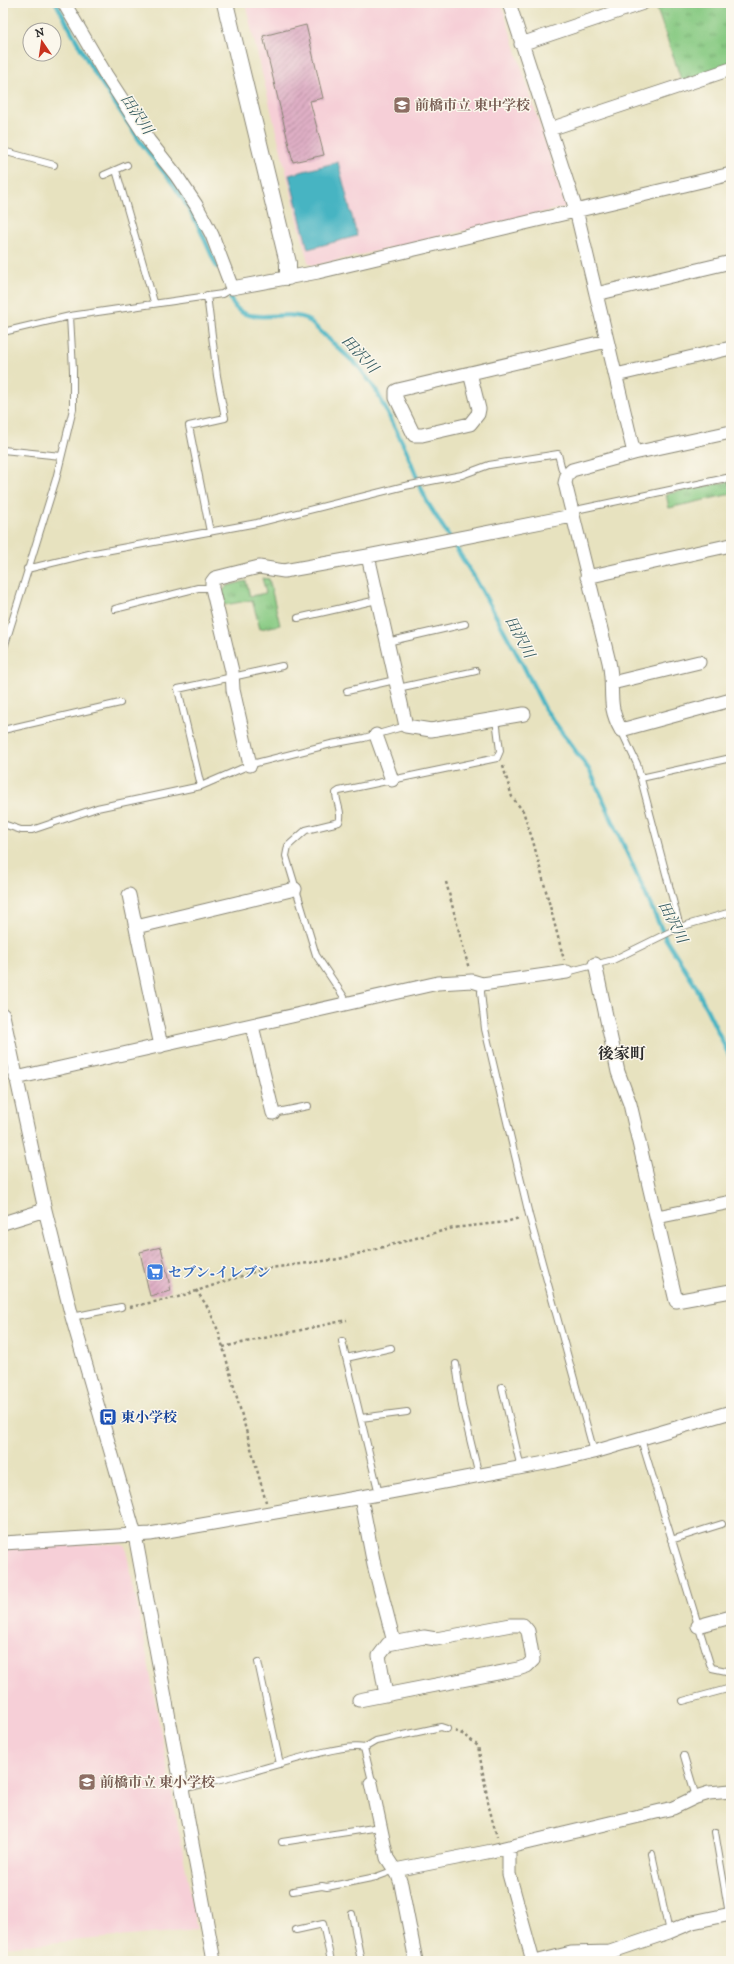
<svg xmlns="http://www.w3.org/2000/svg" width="734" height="1964" viewBox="0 0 734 1964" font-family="'IM FELL DW Pica','Noto Serif JP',serif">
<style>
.built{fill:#f6cfd7}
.park{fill:url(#park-tufts);stroke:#5a7a57}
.water{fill:#47b4c2;stroke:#397076}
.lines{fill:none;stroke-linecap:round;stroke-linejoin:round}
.stream{stroke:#47b4c2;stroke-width:4.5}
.building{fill:url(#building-hatch)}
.service-casing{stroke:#898675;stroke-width:8}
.minor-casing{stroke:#898675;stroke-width:15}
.tertiary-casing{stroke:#898675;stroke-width:18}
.path{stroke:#898675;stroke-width:2.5;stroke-dasharray:3 3;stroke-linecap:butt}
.service{stroke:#fff;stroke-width:6}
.minor{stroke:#fff;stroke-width:13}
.tertiary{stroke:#fff;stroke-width:16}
.labels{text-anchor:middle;stroke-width:3;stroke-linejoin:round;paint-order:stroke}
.education-label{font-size:14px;font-weight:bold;fill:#785e54;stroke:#fbf7ec;text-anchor:start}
.shop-label{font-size:14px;font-weight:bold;fill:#366cbe;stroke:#fbf7ec;text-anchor:start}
.transit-label{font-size:14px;font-weight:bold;fill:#164399;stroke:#fbf7ec;text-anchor:start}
.water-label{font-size:15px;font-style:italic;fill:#355b60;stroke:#fbf7ec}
.quarter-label{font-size:16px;font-weight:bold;fill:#2b2b2b;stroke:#fbf7ec}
</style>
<defs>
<pattern id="park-tufts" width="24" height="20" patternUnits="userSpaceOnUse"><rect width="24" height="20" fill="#88ca83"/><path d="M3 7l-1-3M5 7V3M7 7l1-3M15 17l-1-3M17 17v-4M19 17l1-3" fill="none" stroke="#6fa46b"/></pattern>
<pattern id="building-hatch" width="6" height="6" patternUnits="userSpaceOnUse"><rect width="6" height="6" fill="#deaec4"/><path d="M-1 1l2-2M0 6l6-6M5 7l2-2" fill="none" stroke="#b48e9f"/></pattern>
</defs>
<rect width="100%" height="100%" fill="#fbf7ec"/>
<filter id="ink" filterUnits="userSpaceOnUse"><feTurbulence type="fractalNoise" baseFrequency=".025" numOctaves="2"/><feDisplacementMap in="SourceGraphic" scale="8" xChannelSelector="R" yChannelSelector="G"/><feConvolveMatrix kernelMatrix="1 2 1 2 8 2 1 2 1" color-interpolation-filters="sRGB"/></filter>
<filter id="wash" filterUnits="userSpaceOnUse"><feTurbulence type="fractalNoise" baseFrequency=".012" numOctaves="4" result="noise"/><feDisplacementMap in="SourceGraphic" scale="16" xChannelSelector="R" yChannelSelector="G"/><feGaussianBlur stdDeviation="0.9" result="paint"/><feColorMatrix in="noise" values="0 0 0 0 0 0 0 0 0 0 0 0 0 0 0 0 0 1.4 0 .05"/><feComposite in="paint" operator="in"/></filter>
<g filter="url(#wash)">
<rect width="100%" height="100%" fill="#e7e2bf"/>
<path class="built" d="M245,3h256l65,204 -253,59 -5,-4z
M110,1544l15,1 18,89 54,296 -194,17v-397l21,-4z"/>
<path class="park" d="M677,3h54v63l-49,16 -25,-73z
M731,481v13l-62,14 -3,-14z
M262,578l7,1 11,46 -20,4 -8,-29 -27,5 -3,-13 5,-6 19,-5 4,15 16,-3z"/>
<path class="water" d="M338,162l19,74 -49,13 -19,-74z"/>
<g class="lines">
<path class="stream" d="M56,3l35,64 51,77 29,37 12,18 17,30 17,38
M230,297c11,34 53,10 77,22l52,48 17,23 30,60 20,50 50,80 46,83 23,46 45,62 76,168 29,46 36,74"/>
</g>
<g id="blocks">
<path class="building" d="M306,25l17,73 -13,3 14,54 -31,7 -30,-126z
M161,1247l10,44 -21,5 -10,-44z"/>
</g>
</g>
<g filter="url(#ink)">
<use href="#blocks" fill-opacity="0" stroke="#898675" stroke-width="1"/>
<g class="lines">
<g class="service-casing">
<path id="service" d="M3,151l51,14
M116,170l38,132
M104,175l23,-10
M207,295l10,81 8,42 -36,8 21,106
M3,332l67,-16 152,-22 10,-6
M3,450l58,6
M729,477l2,8
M571,511l160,-34
M27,569l62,-15 168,-31 148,-37 57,-11 27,-10 69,-11 4,16 5,5
M115,609l83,-21h14
M298,618l79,-18
M387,642l78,-18
M3,651l53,-172 17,-70v-39l-3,-54
M398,688l78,-17
M347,691l48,-11
M3,730l117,-27
M621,730l16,34 43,163
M641,778l90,-20
M201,786l-23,-97 104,-23
M3,824l18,6h11l65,-22 104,-22 51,-22 79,-20 33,-6 42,-12
M567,972l46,-12 67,-33 51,-15
M482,984l-1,8 4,37 44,186 65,237
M346,1005l-2,-8 -28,-42 -30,-99 2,-10 18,-16 33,-8c4,-8 -3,-20 -3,-29l3,-2 158,-33 3,-7 -4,-32
M273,1113l35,-7
M72,1317l49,-10
M342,1341l37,153
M346,1358l45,-10
M456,1364l6,42 17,70
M502,1387l19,81
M361,1418l46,-6
M641,1439l69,225 2,4 19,4
M671,1540l51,-16
M258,1662l22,102
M683,1701l48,-13
M364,1748l12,-7 65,-14 6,2
M684,1756l12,41
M181,1789c21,-5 42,-9 63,-15 24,-6 99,-32 120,-26l8,33 -1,2
M715,1832l14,82
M282,1842l98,-15
M652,1854l17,78
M293,1891l29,-5 5,1 49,-10 19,-7
M352,1914l9,47
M296,1930l27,-6 8,37"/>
</g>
<g class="minor-casing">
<path id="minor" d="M64,3l42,72 43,66 27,34 20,30 16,30 20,53 86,-16 413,-98
M509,3l67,207 58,243
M521,44l122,-41
M550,129l181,-60
M596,294l135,-32
M470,373l9,36 -1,5 -8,10 -48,11h-8l-18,-37v-7l2,-1 209,-49
M616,375l115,-27
M731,432l-97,21 -62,17 -5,5 -2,8 44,179c6,27 -3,42 12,68l110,-30
M368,556l38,170 25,4 93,-16
M587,577l144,-32
M612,683l87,-21
M376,735l16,45
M250,765l-17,-75 -1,-19 -20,-83v-6l3,-4 44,-11 25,4 84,-15 204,-40
M129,895l32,151
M136,927l159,-38
M595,964l23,108 12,32 46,197 55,-10
M3,1015l42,195 27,107 63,218 79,426
M252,1026l21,87
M16,1078l422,-95 34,-2 10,3 85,-12
M657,1217l74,-15
M3,1223l42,-13
M361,1498l13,67 20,77
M3,1543l147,-9 229,-40 177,-33 38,-9 137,-40
M698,1626l33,-9
M359,1700l159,-31 9,-3 6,-6 -5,-29 -5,-6h-12l-75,14 -12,-2 -36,7 -9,12 7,39
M371,1783l16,75 11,17 3,9 15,77
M509,1847v27l24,87
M395,1870l97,-19 181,-43 23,-11 13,-4 22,-2
M539,1961l32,-8 39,-1 59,-20 24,-10 38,-8"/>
</g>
<g class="tertiary-casing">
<path id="tertiary" d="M225,3l63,260v14"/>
</g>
<path class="path" d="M503,766l9,31 11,14 10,30 31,119
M446,882l23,87
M196,1290l13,19 10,24 47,169
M130,1307l48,-10 85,-28 76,-10 114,-31 53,-6 13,-4
M223,1347l124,-27
M455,1731l10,4 13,11 11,61 8,30"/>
<use href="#service" class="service"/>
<use href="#minor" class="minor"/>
<use href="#tertiary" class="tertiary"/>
</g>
</g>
<defs>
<g id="school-square" transform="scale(0.9)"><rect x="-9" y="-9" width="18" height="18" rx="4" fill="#8d6e63" stroke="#fbf7ec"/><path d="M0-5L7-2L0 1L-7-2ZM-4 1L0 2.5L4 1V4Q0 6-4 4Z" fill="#fff"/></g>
<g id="supermarket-square" transform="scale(0.9)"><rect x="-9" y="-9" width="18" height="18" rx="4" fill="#3f7fe0" stroke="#fbf7ec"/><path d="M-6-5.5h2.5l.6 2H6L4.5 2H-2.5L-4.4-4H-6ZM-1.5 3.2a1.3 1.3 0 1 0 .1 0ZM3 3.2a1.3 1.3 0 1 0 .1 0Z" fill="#fff"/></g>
<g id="bus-square" transform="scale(0.9)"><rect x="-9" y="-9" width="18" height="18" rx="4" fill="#1a4fb4" stroke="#fbf7ec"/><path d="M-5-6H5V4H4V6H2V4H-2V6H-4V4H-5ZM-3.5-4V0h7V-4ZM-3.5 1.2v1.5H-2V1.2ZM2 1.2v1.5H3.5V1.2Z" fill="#fff"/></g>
</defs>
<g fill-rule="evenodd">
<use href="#school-square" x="402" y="105"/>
<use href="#supermarket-square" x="155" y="1272"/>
<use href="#bus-square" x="108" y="1417"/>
<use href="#school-square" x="87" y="1782"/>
</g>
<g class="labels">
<g class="education-label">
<text x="415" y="110">前橋市立 東中学校</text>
<text x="100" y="1787">前橋市立 東小学校</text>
</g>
<g class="shop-label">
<text x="168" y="1277">セブン-イレブン</text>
</g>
<g class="transit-label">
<text x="121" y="1422">東小学校</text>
</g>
<g class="water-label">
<text transform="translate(137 114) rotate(56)" y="5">田沢川</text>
<text transform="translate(360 354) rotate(47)" y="5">田沢川</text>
<text transform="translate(520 637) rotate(62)" y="5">田沢川</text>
<text transform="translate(673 922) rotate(63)" y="5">田沢川</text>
</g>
<g class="quarter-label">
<text x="622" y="1059">後家町</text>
</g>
</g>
<rect width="734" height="1964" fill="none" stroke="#fbf7ec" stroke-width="16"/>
<g transform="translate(42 42) rotate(347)"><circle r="19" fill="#fbf7ec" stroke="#a8a59f"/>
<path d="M0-3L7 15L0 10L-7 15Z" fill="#c8321e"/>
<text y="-6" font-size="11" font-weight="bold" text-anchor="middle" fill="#2b2b2b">N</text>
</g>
</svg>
